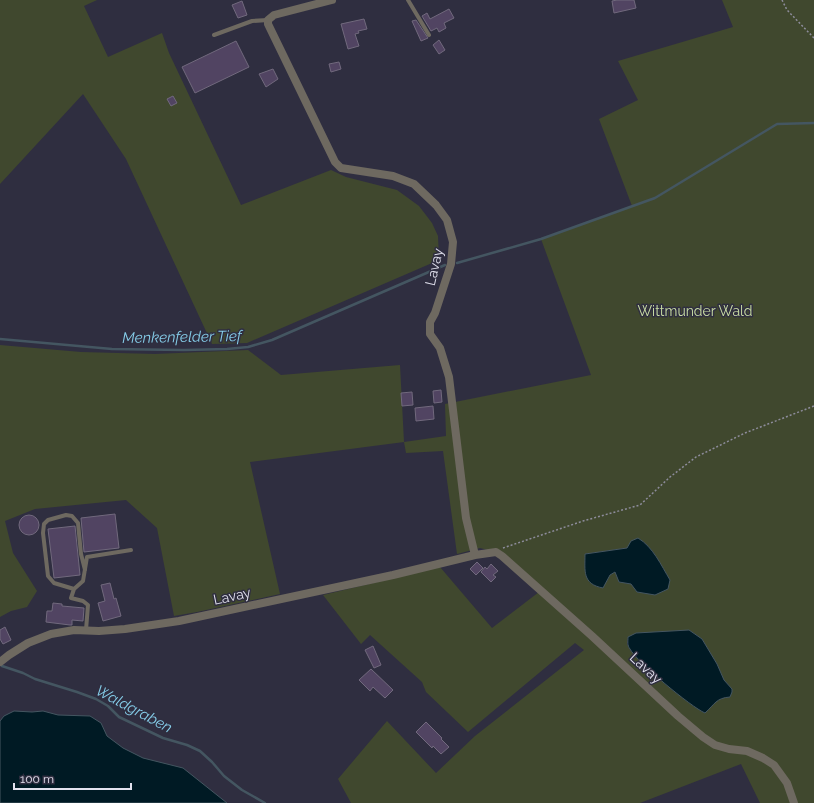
<svg xmlns="http://www.w3.org/2000/svg" width="814" height="803" viewBox="0 0 814 803" font-family="Raleway,sans-serif">
<style>
.green{fill:#40482e;fill-rule:evenodd}
.water{fill:#001a24;stroke:#445661}
.lines{fill:none;stroke-linecap:round;stroke-linejoin:round}
.stream{stroke:#445661;stroke-width:2.5}
.building{fill:#514462;stroke:#71697d}
.path{stroke:#8d8c9b;stroke-width:1.5;stroke-dasharray:2 2;stroke-linecap:butt}
.lane{stroke:#6e6960;stroke-width:4}
.street{stroke:#6e6960;stroke-width:8}
.labels{text-anchor:middle;stroke-width:3;stroke-linejoin:round;paint-order:stroke}
.street-label{font-size:14px;fill:#e2e2ee;stroke:#2f2e40}
.park-label{font-size:14px;fill:#cbdfa4;stroke:#2f2e40}
.water-label{font-size:15px;font-style:italic;fill:#86ceea;stroke:#2f2e40}
</style>
<rect width="100%" height="100%" fill="#2f2e40"/>
<path class="green" d="M0,0h97l-13,6 24,51 54,-24 7,20 72,152 90,-35 15,7 51,13 22,16 13,17 6,13 1,24 -192,83 -35,1 -86,-185 -43,-65 -83,90z
M722,0h92v803h-54l-19,-39 -101,39h-289l-13,-24 49,-58 49,52 39,-37 109,-86 -9,-7 -107,89 -42,-40 -4,-10 -52,-47 -9,9 -38,-49 117,-28 52,61 47,-36 -43,-40 -16,-4 -23,6 -14,-103 -37,2 -2,-11 -154,20 30,132 -83,18 -23,4 -17,-88 -31,-28 -91,9 -30,12 8,32 24,38 -10,16 -16,4 -11,6v-272l81,7 74,2 93,-4 33,25 119,-10 4,77 42,-6 -1,-32 146,-29 -50,-136 91,-33 -33,-87 39,-19 -20,-39 115,-34zM644,542l10,11 16,27 -24,13 -9,-1 -6,-8 -12,-2 -4,-10 -5,3 -25,-21 42,-6zM689,630l13,9 15,25 7,16 8,9 -17,13 -10,11 -19,-13 -22,-18 -34,-32 -3,-6 1,-7z"/>
<path class="water" d="M638,538c15,9 23,27 32,42l-2,9 -13,6 -18,-3 -6,-8 -12,-2 -4,-10 -5,3 -7,13c-21,-4 -18,-17 -18,-34l42,-6 4,-7z
M689,630l13,9 15,25 7,16 8,9v3l-2,5c-14,1 -15,7 -25,16 -14,-6 -68,-51 -75,-64 -3,-4 -2,-7 -2,-12l8,-4z
M14,711l18,1 11,-1 15,4 32,1 11,7 6,13 16,12 20,10 40,10 44,35h-227v-82l4,-5z"/>
<g class="lines">
<path class="stream" d="M457,263l84,-24 114,-41 122,-74 37,-1
M0,339l112,10 72,1 43,-1 21,-2 24,-7 173,-75
M2,666l21,7 12,6 42,13 19,7 12,7 11,11 44,21 24,7 13,6 12,11 12,14 18,14 23,13"/>
</g>
<path class="building" d="M617,0h17l2,8 -22,5 -2,-12z
M242,1l5,14 -9,3 -6,-13z
M449,9l5,9 -10,5 2,5 -7,4 -2,-4 -6,3 -9,-15 5,-3 3,6z
M364,19l3,10 -9,2 1,2 -4,1 4,12 -11,3 -7,-25z
M416,20l12,18 -7,3 -9,-20z
M439,40l6,10 -6,4 -6,-9z
M236,41l13,26 -54,26 -13,-26z
M339,62l2,7 -10,3 -2,-8z
M273,69l5,10 -12,8 -7,-13z
M173,96l4,7 -6,3 -4,-7z
M441,390l1,12 -8,1 -1,-12z
M412,392l1,13 -11,1 -1,-13z
M433,406l1,13 -18,2 -1,-13z
M115,514l4,34 -35,4 -3,-34z
M19 525a10 10 0 1 1 20 0a10 10 0 1 1-20 0Z
M75,526l5,49 -26,3 -6,-49z
M477,562l6,6 -7,7 -6,-6z
M491,564l7,7 -5,4 3,2 -5,5 -10,-10 4,-5 2,2z
M110,583l4,16 2,-1 5,18 -18,5 -5,-18 7,-2 -4,-16z
M53,603l9,1v2l22,2 -1,13 -11,-1v5h-2l-24,-3 1,-11h5z
M5,627l6,13 -8,4 -3,-5v-9z
M373,646l8,19 -7,3 -9,-18z
M371,669l22,21 -8,8 -12,-11 -3,4 -11,-11z
M426,722l16,16 -1,1 8,8 -8,7 -8,-8 -1,2 -16,-16z"/>
<g class="lines">
<path class="path" d="M782,0l5,10 27,28
M503,548l80,-27 57,-16 30,-28 26,-20 49,-24 69,-27"/>
<path class="lane" d="M408,0l21,35
M214,35l38,-14 16,-1
M74,589l-20,-6 -6,-7 -5,-43 1,-9 4,-4 18,-5 6,1 6,7 3,31 4,16
M86,630l2,-25 -5,-4 -12,-3 3,-9 9,-8 4,-24 44,-7"/>
<path class="street" d="M475,555l21,-3 6,4 90,80 86,80 25,21 12,8 14,4 18,2 16,7 11,7 13,18 7,20
M0,662l9,-7 19,-12 23,-9 23,-4 25,1 26,-2 54,-8 214,-46 82,-20 -9,-37 -17,-141 -9,-29 -10,-14v-12l5,-9 16,-49 2,-22 -6,-22 -11,-15 -22,-21 -21,-8 -52,-8 -6,-6 -67,-138v-4l6,-5 58,-15"/>
</g>
<g class="labels">
<g class="street-label">
<text transform="translate(434 267) rotate(-77)" y="5">Lavay</text>
<text transform="translate(232 596) rotate(-12)" y="5">Lavay</text>
<text transform="translate(646 668) rotate(43)" y="5">Lavay</text>
</g>
<g class="park-label">
<text x="695" y="316">Wittmunder Wald</text>
</g>
<g class="water-label">
<text transform="translate(182 337) rotate(-1)" y="5">Menkenfelder Tief</text>
<text transform="translate(134 709) rotate(28)" y="5">Waldgraben</text>
</g>
</g>
<path d="M14 783v6h117v-6" fill="none" stroke="#e2e2ee" stroke-width="2"/>
<text x="20" y="783" font-size="12" fill="#e2e2ee" stroke="#2f2e40" stroke-width="3" paint-order="stroke">100 m</text>
</svg>
